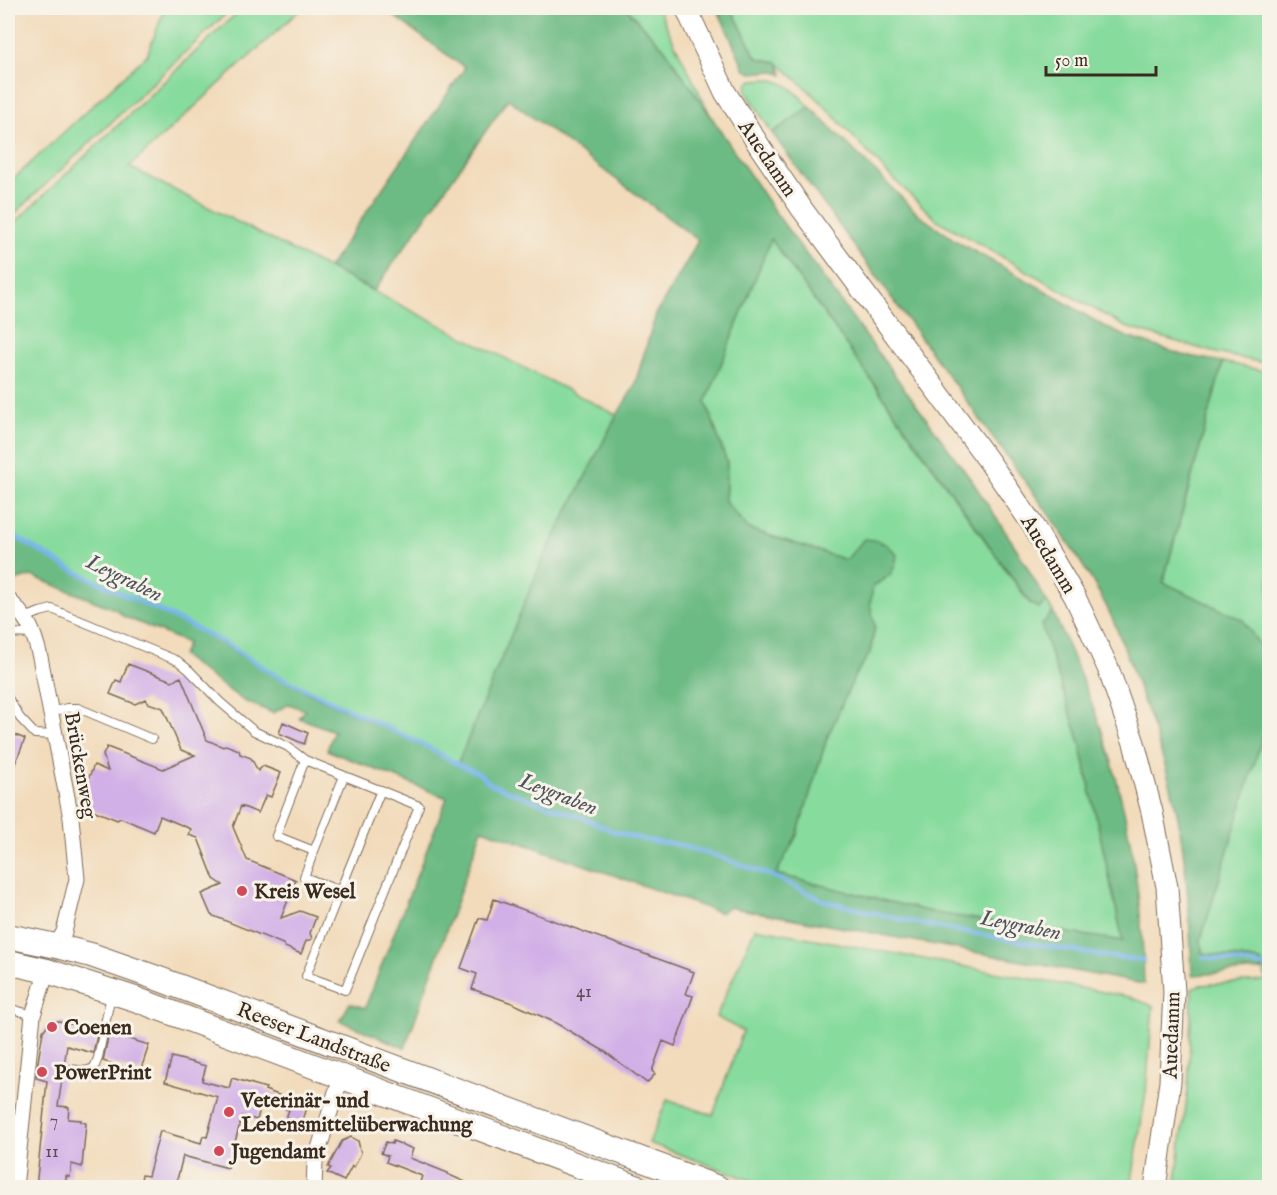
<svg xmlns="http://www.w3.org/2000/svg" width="1277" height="1195" viewBox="0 0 1277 1195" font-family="'IM FELL English',serif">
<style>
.green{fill:#87db9d;stroke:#61825e;stroke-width:1.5}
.forest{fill:#6dbb84;stroke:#547251;stroke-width:1.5}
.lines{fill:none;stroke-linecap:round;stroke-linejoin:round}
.stream{stroke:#7bb6ed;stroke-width:4.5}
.building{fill:#d1afe7}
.lane-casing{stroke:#7b6855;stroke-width:10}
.street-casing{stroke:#7b6855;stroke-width:17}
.secondary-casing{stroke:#7b6855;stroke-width:23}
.primary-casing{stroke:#7b6855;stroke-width:26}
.lane{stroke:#fff;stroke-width:8}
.street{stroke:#fff;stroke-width:15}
.secondary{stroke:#fff;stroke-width:21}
.primary{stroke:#fff;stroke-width:24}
.poi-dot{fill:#d1495b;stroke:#f7f3e8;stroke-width:2}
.labels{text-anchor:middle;stroke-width:6;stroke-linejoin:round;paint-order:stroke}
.number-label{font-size:18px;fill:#604b50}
.street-label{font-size:21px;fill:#3b2a1e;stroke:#f7f3e8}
.poi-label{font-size:21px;font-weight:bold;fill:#3b2a1e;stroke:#f7f3e8;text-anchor:start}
.water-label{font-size:22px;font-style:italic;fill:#4e545c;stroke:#f7f3e8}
</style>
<rect width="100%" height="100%" fill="#f7f3e8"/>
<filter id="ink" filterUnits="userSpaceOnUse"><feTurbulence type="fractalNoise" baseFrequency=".0167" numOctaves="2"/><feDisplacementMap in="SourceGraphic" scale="12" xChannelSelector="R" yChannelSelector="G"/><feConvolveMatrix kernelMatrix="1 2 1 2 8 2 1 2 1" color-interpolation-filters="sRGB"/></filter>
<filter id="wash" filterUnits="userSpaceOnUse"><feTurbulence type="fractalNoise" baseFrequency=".008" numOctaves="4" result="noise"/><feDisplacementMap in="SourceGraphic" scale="24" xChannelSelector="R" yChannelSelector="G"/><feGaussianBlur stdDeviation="1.35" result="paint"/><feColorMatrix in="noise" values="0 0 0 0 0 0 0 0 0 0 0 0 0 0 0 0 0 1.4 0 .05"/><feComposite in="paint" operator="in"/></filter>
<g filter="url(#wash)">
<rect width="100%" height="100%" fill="#f2dbbb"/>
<path class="green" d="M165,8h67l-224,212v-36l139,-129z
M242,8h60l-173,159 488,248 -75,146 -85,204 -29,-17 -119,-55 -36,-19 -47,-28 -42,-23 -112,-52 -64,-38v-304z
M626,8h32l16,34 38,76 -48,-70z
M731,8h538v356l-53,-11 -90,-26 -189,-107 -48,-45 -70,-75 -34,-31 -8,-7 -17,-3 -5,-4z
M767,79c22,3 27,12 43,28l-38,26 -26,-42 1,-6 5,-5z
M771,239l259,365 9,4 8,-6 6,10 -12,13 39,117 43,199 -188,-28 -160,-39 22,-39 30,-97 28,-63 15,-22 5,-26 -5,-23 3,-18 12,-7 -39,-19 -97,-31 -24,-27 2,-39 -21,-61z
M1223,362l46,10v288l-26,-40 -80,-37z
M1269,715v472l-94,1 13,-98 4,-102 7,-3 66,-4 -1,-11 -3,-9 -59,-8 -1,-14z
M755,928l375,69 23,9 -7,86 -15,95h-362l-120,-44 18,-43 46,15 30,-84 -27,-14z"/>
<path class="forest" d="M383,8h243l38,40 48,70 60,90 200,273 44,67 31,54 -8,6 -8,-4 -260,-365 -65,163 21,61 -2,39 24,27 97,31 18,-21c15,1 24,4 33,16 -2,19 -9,22 -24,31l-3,18 5,22 -5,27 -15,22 -28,63 -30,97 -21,39 159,39 188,28 -43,-199 -39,-117 12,-13c22,51 45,101 60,154 13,49 23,99 27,149 3,23 3,46 4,69l-272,-51 -144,-26 -7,6 -239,-84 -77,219 -65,-27 10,-18 15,5 82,-210 -120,-48 7,-19 -35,-13 6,-8 -16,-6 -16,9 -29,-12 -62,-45 5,-13 -64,-27 -6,-6 -85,-34 -15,4 -8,12 -1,-1v-58l64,38 112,52 42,23 47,28 36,19 119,55 29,17 85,-204 75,-146 17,-28 22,-73 33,-56 9,-18 -190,-141 -134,192 -46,-23 137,-200z
M717,8h14l24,47 5,4 18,3 5,13 -10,-4 -21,2 -7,-3z
M810,107l110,109 41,28 85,47 59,36 22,10 56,18 40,7 -60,220 80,38 26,40v55l-68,224 1,14 59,8 3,9 -72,5c-2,-55 -5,-109 -15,-163 -9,-43 -24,-85 -39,-126 -11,-30 -21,-61 -36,-88 -16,-30 -35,-57 -54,-85l-276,-380z"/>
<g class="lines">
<path class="stream" d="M8,532l60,36 117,55 45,23 42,27 154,73 33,19 19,8 13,11 17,7 75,27 32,14 30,8 30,4 42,12 58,21 50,24 45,11 66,15 168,29 39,4
M1203,957l67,10"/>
</g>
<g id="blocks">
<path class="building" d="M128,664l44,17 9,-4 26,63 16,7 3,-2 13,5 1,4 11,4 7,13 5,-5 18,7 -10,24 -5,-2 -8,18 -17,-7 -8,21 14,33 49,20 -15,38 19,-7 16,6 -6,16 2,6 -6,2 -5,13 -16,-7 -2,-3 -72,-29 -9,-21 21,-9 -9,-6 -16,-41 -9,-3 2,-6 -31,-13 -6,16 -33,-14 -4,2 -39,-16 16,-39 14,6 -5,-16 4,-8 56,22 32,-14 -14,-5 -18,-42 -15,-5 -2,-4 -11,5 -25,-10 6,-14 5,2z
M283,722l25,11 -4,11 -25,-11z
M8,732l17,7 -17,43z
M494,899l200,73 -8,22 7,2 -18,50 -12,-5 -11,30 3,3 -8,9 -43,-32 -50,-29 -42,-19 -40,-14 5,-15 -16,-6 18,-50 8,2z
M58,1021l40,10 -5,22 -26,-7 -9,60 11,1 -1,12 13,1v2l5,1 -4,44 -10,-3 -2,13 -4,-1v6l-3,-1 -1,7h-26l11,-107 -11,-3 1,-10 6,-37 6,-8z
M109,1033l40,12 -9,27 -37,-11z
M172,1057l34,9 -4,15 27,7 3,-10 34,10 -1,2 27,10v2l15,6 -7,21 -16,-6 5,-13 -27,-9 -5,19 -15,-4 -14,52 -45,-12 -8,32h-36l3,-13 6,1 12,-45 41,12 2,-7 4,1 11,-40 -53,-15z
M351,1137l7,4 3,12 -7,14 -2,-1 -8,15 -17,-8 4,-5 -3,-1 14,-26z
M393,1141l20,8 -3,9 38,15 -1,1 32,14h-61l4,-12 -36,-14 2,-6 -7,-3 5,-11 6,2z"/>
</g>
</g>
<g filter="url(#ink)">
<use href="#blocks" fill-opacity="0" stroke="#7b6855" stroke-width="1.5"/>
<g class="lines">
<g class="lane-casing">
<path id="lane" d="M25,618l15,-6 12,-3 126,52 11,9 31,32 34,29 34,16 17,13 -29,76 38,15 30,-75
M8,633l25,1
M8,698l12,20 15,16 20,1
M50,712l17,-4h11l74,31
M305,760l114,46 -74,184 -39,-14 34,-85
M314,851l-10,26 36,14 41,-101
M8,1008l25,7
M70,1069l16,2 8,-3 4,-10 13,-63"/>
</g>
<g class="street-casing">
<path id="street" d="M8,599c21,21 25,30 32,58l31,161 6,61 -13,53 -8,14
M15,1188l18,-173 14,-44
M314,1188l1,-26 21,-70 7,-15"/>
</g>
<g class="secondary-casing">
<path id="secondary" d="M686,8l39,84 35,55 42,62 186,251 44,64 43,73 33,71 26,75 18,69 15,75 7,105 -2,41 -2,49 -15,106"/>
</g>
<g class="primary-casing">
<path id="primary" d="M8,936l48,10 35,9 63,22 564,211
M8,962l39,9 88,28 503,189"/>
</g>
<use href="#lane" class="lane"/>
<use href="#street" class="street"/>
<use href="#secondary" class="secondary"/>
<use href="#primary" class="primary"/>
</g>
</g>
<g class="poi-dot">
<circle cx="242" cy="891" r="6"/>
<circle cx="52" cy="1027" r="6"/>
<circle cx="42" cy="1072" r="6"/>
<circle cx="229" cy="1112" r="6"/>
<circle cx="219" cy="1151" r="6"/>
</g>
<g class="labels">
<g class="number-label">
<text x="584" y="997">41</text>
<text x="54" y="1126">7</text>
<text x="52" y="1157">11</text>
</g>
<g class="street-label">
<text transform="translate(768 158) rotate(56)" y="7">Auedamm</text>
<text transform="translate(1049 554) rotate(59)" y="7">Auedamm</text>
<text transform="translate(81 765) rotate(80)" y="7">Brückenweg</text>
<text transform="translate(1171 1035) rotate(-88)" y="7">Auedamm</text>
<text transform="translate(314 1037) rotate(21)" y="7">Reeser Landstraße</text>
</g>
<g class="poi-label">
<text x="254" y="898">Kreis Wesel</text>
<text x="64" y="1034">Coenen</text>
<text x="54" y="1079">PowerPrint</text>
<text x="241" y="1107">Veterinär- und<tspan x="241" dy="24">Lebensmittelüberwachung</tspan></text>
<text x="231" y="1158">Jugendamt</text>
</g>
<g class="water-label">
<text transform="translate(125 577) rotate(26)" y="8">Leygraben</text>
<text transform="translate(559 793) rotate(21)" y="8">Leygraben</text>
<text transform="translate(1021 924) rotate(11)" y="8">Leygraben</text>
</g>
</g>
<rect width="1277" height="1195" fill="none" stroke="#f7f3e8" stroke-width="30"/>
<path d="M1046 66v9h110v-9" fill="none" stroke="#3b2a1e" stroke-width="3"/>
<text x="1055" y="66" font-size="18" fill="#3b2a1e" stroke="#f7f3e8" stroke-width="4.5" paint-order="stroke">50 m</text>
</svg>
